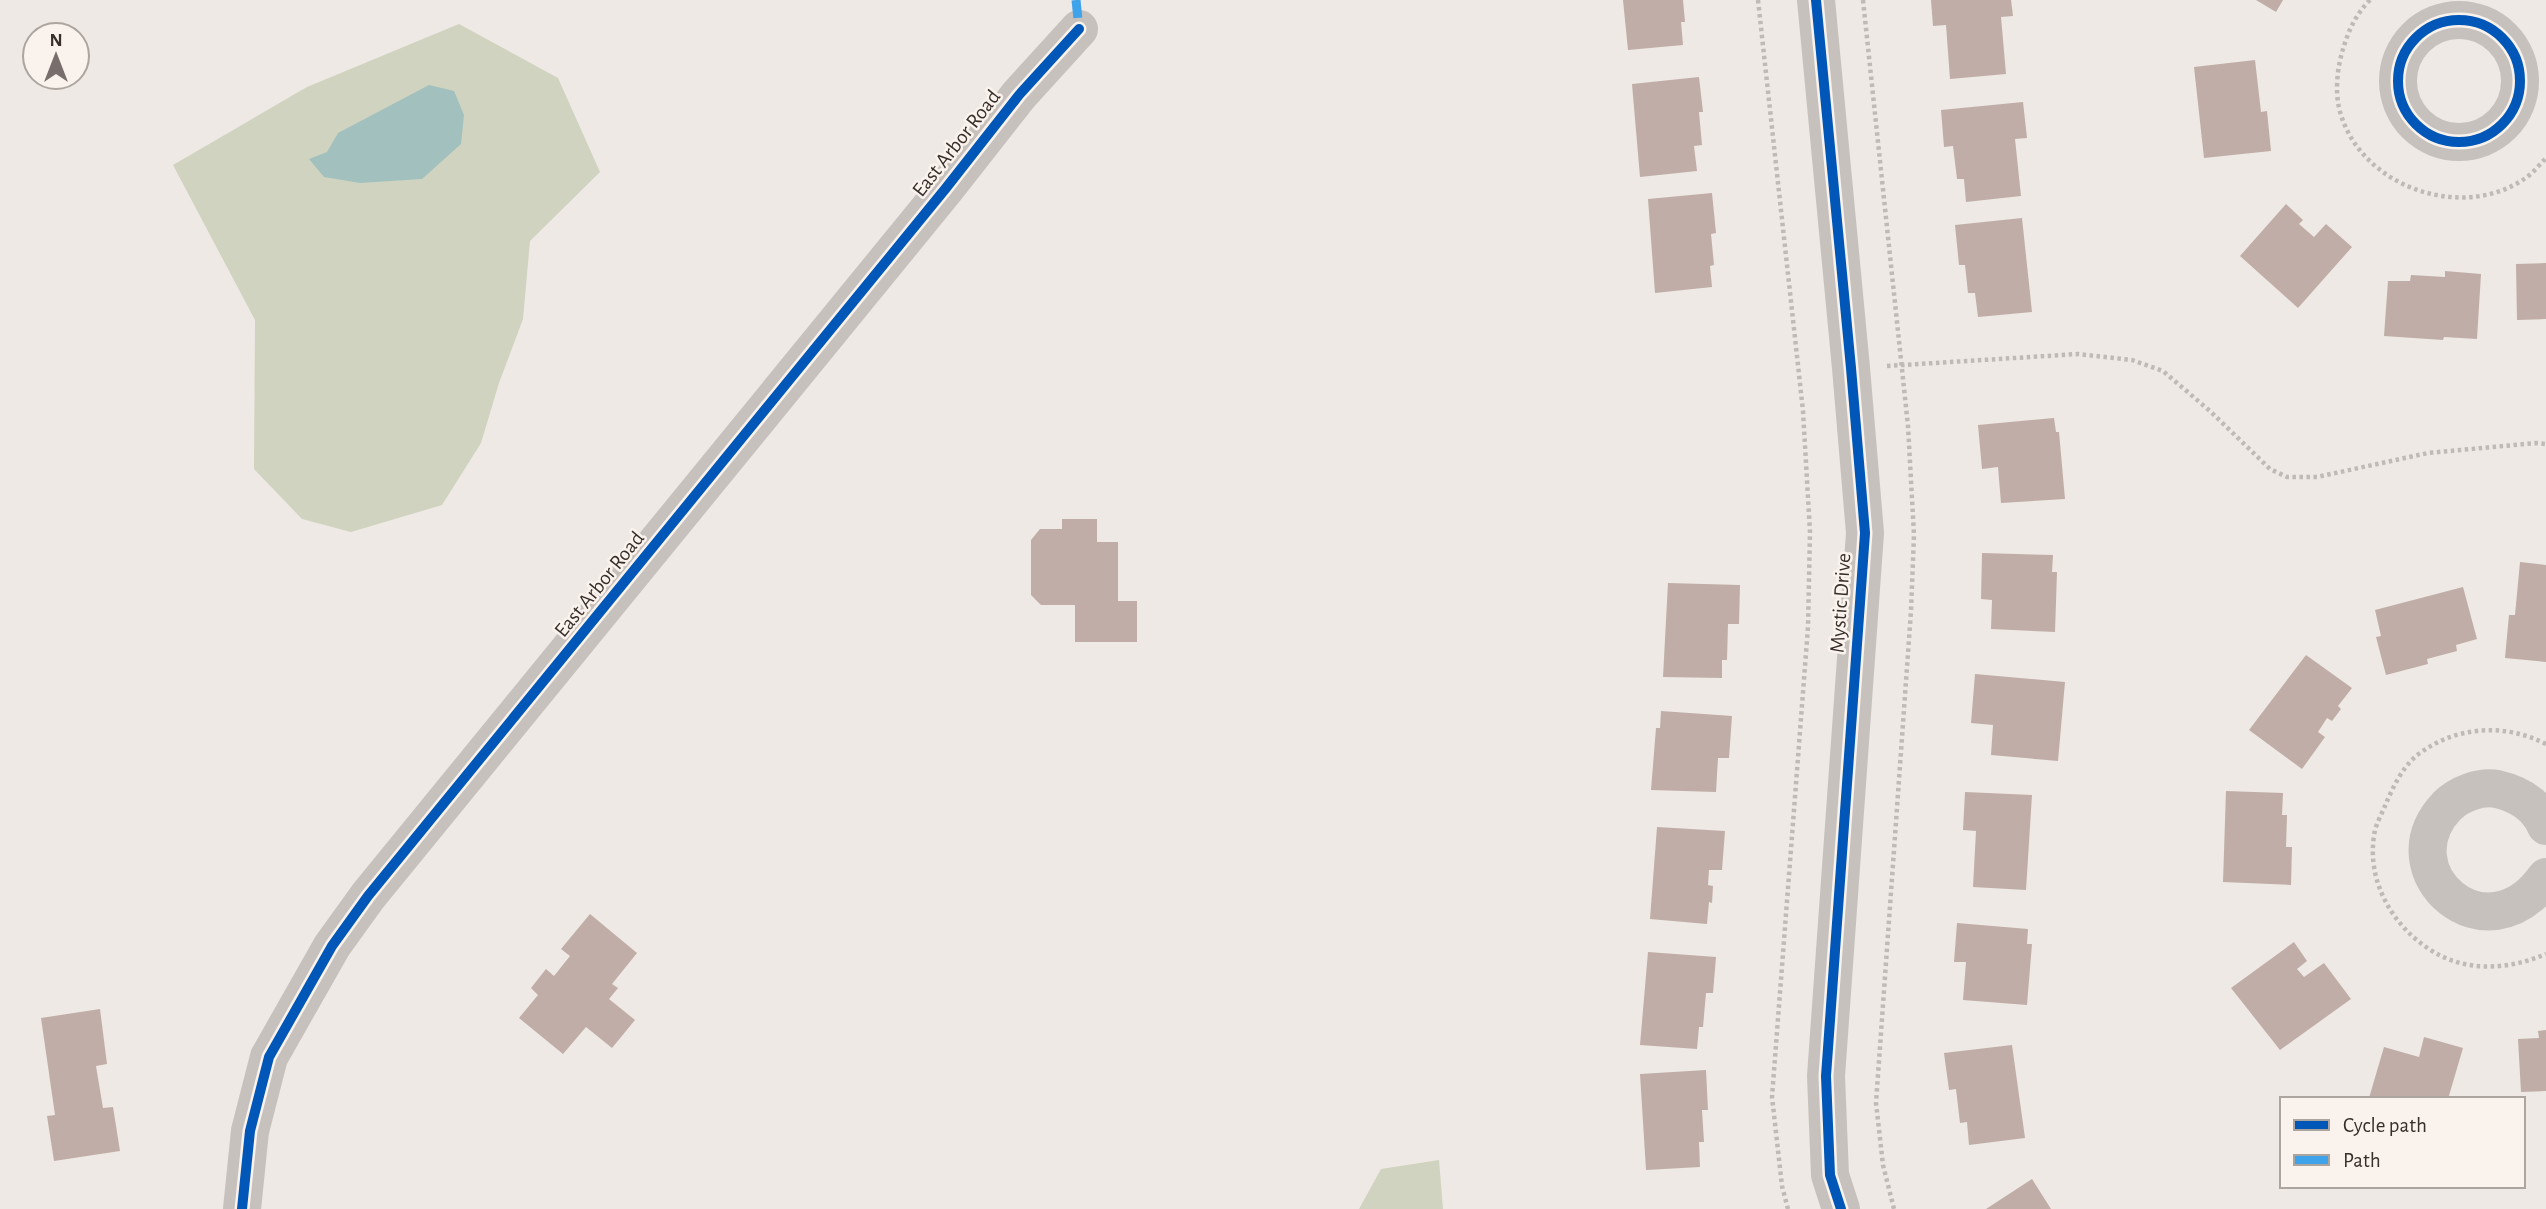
<svg xmlns="http://www.w3.org/2000/svg" width="2546" height="1209" viewBox="0 0 2546 1209" font-family="'Alegreya Sans',sans-serif">
<style>
.green{fill:#d0d3bf}
.water{fill:#a2c0be}
.building{fill:#c0ada7}
.lines{fill:none;stroke-linecap:round;stroke-linejoin:round}
.path{stroke:#c0bab6;stroke-width:4.5;stroke-dasharray:3.5 3.5;stroke-linecap:butt}
.minor{stroke:#c7c1bd;stroke-width:38}
.quiet{stroke:#3fa3eb;stroke-width:9;stroke-dasharray:18 9;stroke-linecap:butt}
.cycleway-casing{stroke:#faf3ed;stroke-width:15}
.cycleway{stroke:#0057b8;stroke-width:10}
.labels{text-anchor:middle;stroke-width:5;stroke-linejoin:round;paint-order:stroke}
.street-label{font-size:21px;fill:#382e2b;stroke:#faf3ed}
</style>
<rect width="100%" height="100%" fill="#eee9e4"/>
<path class="green" d="M459,24l99,54 42,94 -70,69 -7,78 -24,64 -18,60 -39,62 -91,27 -49,-13 -48,-50 1,-149 -82,-155 134,-78z
M1439,1160l4,49h-84l22,-40z"/>
<path class="water" d="M429,85l25,6 10,24 -3,29 -39,35 -62,4 -36,-6 -15,-18 18,-7 11,-19z"/>
<path class="building" d="M1623,0h60l2,22h-4l2,23 -55,5z
M1931,0h80l2,16 -12,1 5,57 -56,5 -4,-54 -13,1z
M2256,0h27l-7,12z
M2255,60l6,52 6,-1 4,40 -67,7 -10,-91z
M1699,77l4,35h-4l3,33 -8,1 3,25 -57,6 -8,-93z
M2023,102l4,36 -12,1 6,57 -55,6 -2,-23h-7l-4,-33 -9,1 -3,-37z
M1712,193l4,40 -5,1 3,31 -4,1 2,21 -57,6 -7,-94z
M2286,204l17,16 -4,4 15,13 12,-13 26,23 -54,61 -58,-52z
M2022,218l10,94 -54,5 -3,-24h-7l-3,-28h-6l-4,-40z
M2546,263v56l-29,1 -1,-56z
M2445,271l36,3 -4,65 -33,-2 -1,3 -59,-4 4,-55h22l1,-6 34,2z
M2054,418l2,14h3l6,67 -64,4 -3,-36 -16,2 -4,-44z
M1062,519h35v23h21v59h19v41h-62v-37h-34l-10,-10v-55l9,-11h22z
M1982,553l71,2 -1,17h5l-2,60 -64,-3 1,-29 -11,-1z
M2520,562l26,3v97l-41,-4 4,-43h6z
M1668,583l72,2 -1,39h-11l-1,36h-5v18l-59,-1z
M2463,587l14,52 -21,6 1,6 -30,8 1,5 -42,11 -10,-38 5,-1 -6,-26z
M2306,655l46,33 -14,18 3,3 -9,12 -5,-3 -9,14 7,5 -23,32 -53,-39z
M1975,674l90,8 -7,79 -67,-6 2,-30 -22,-2z
M1661,711l71,5 -3,42h-11l-2,34 -65,-2 5,-62h4z
M2226,791l57,2 -1,22h5l-1,32h6l-1,38 -68,-3z
M1965,792l67,3 -6,95 -53,-3 3,-56 -13,-1z
M1657,827l68,4 -3,39h-13l-1,15 5,1 -1,17 -3,-1 -2,22 -57,-5z
M590,914l47,39 -25,31 6,4 -9,11 26,21 -23,28 -26,-21 -23,27 -44,-36 19,-23 -7,-7 15,-19 8,7 16,-20 -9,-7z
M1957,923l71,6 -1,15h5l-5,61 -64,-5 3,-38h-12z
M2294,942l13,19 -10,8 7,8 20,-14 27,36 -71,51 -49,-62z
M1648,952l68,5 -3,36h-7l-3,34h-4l-2,22 -57,-4z
M100,1009l7,55 -11,2 7,42 10,-1 7,44 -66,10 -7,-45 8,-1 -14,-97z
M2546,1030v61l-25,1 -3,-53 21,-1 -1,-7z
M2424,1037l39,11 -15,51 -79,-1 15,-51 35,10z
M2012,1045l13,93 -56,7 -2,-23 -7,1 -4,-34 -7,1 -5,-37z
M1706,1070l2,40h-6l2,32h-5l1,25 -54,3 -6,-96z
M2032,1179l19,30h-65z"/>
<g class="lines">
<path class="path" d="M1758,0l45,411 7,121 -2,95 -36,470 10,89 6,23
M1863,0l45,426 6,109 -3,76 -35,492 7,62 11,44
M2370,0c-13,13 -21,29 -26,46 -7,21 -10,48 -3,69 23,74 124,107 186,62 7,-5 13,-13 19,-19
M1887,366l191,-12 54,6 31,11 47,40 60,58 17,8h30l111,-24 108,-10 10,1
M2546,744c-41,-21 -89,-18 -126,9 -17,12 -27,34 -35,53 -4,9 -10,20 -11,30 -7,45 18,89 55,113 36,24 79,21 117,5"/>
<path class="minor" d="M1816,0l35,368 14,165 -39,543 4,99 11,34
M2398 81a61 61 0 1 1 122 0a61 61 0 1 1-122 0Z
M2546,826c-9,-21 -27,-32 -49,-37 -17,-3 -38,5 -50,17 -62,65 39,156 99,71
M242,1209l8,-78 19,-74 63,-111 36,-50 578,-708 73,-93 60,-66"/>
<path class="quiet" d="M1076,0l3,29"/>
<g class="cycleway-casing">
<path id="cycleway" d="M1816,0l35,368 14,165 -39,543 4,99 11,34
M2398 81a61 61 0 1 1 122 0a61 61 0 1 1-122 0Z
M242,1209l8,-78 19,-74 63,-111 36,-50 578,-708 73,-93 60,-66"/>
</g>
<use href="#cycleway" class="cycleway"/>
</g>
<g class="labels">
<g class="street-label">
<text transform="translate(956 143) rotate(-52)" y="7">East Arbor Road</text>
<text transform="translate(599 584) rotate(-51)" y="7">East Arbor Road</text>
<text transform="translate(1840 603) rotate(-86)" y="7">Mystic Drive</text>
</g>
</g>
<rect x="2280" y="1097" width="245" height="91" fill="#faf3ed" stroke="#aca49f" stroke-width="2"/>
<rect x="2294" y="1120" width="35" height="10" fill="#0057b8" stroke="#aca49f" stroke-width="2"/>
<text x="2343" y="1132" font-size="21" fill="#382e2b">Cycle path</text>
<rect x="2294" y="1155" width="35" height="10" fill="#3fa3eb" stroke="#aca49f" stroke-width="2"/>
<text x="2343" y="1167" font-size="21" fill="#382e2b">Path</text>
<g transform="translate(56 56)"><circle r="33" fill="#faf3ed" stroke="#aca49f" stroke-width="2"/>
<path d="M0-5L12 26L0 18L-12 26Z" fill="#786f6c"/>
<text y="-10" font-size="19" font-weight="bold" text-anchor="middle" fill="#382e2b">N</text>
</g>
</svg>
